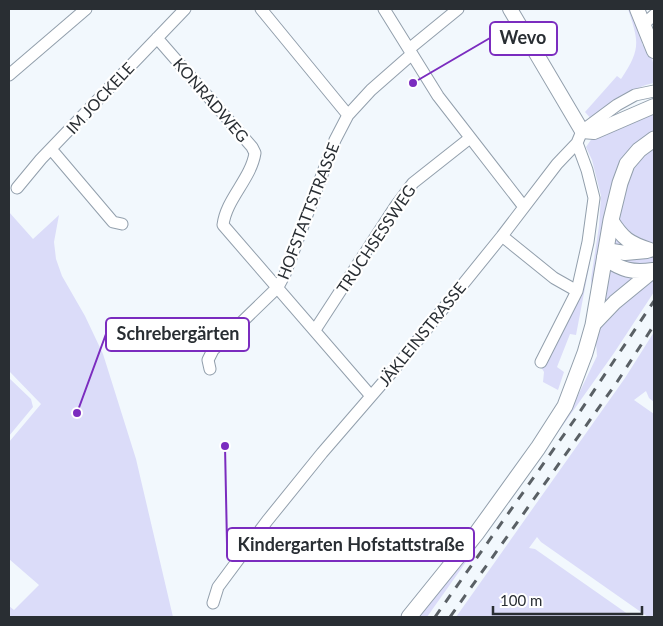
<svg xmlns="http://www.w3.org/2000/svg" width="663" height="626" viewBox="0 0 663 626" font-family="Lato,sans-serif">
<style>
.green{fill:#dbdcf9}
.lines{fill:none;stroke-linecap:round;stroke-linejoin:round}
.minor-casing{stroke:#929fac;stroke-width:13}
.tertiary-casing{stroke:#929fac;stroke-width:16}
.secondary-casing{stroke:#929fac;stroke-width:17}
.minor{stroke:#fff;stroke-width:11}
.tertiary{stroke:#fff;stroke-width:14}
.secondary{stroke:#fff;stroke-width:15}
.rail{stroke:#5a6065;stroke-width:3;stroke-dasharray:9 9;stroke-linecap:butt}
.labels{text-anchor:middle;stroke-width:4.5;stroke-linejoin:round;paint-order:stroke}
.street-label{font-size:16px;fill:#292e33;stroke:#fff}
.leader{fill:none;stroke:#7b2cbf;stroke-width:2}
.callout-dot{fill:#7b2cbf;stroke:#fff;stroke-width:2}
.callout{fill:#fff;stroke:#7b2cbf;stroke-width:2}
.callout-label{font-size:18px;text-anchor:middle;font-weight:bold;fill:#292e33}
</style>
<rect width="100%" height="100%" fill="#f2f8fd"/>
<path class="green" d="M628,9h6l9,22 -1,13c13,12 12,22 12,39 -25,5 -43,21 -62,37l-7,-8 32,-36 4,3c20,-30 18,-37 7,-70z
M654,109v183l-40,61 -187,264h-9l79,-102 72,-101 28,-58 -6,-77 8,-53 2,-30 -9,-36 -6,-13 9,-13z
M9,212l24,27 26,-24 -5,27 2,17 6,17 23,40 18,38 33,105 37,158h-164v-11l5,4 25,-25 -30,-26v-117l32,-38 -32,-33z
M593,246l-17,89 -6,-1 -13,33 7,5 -6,18 -15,-8 1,-10 -3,-5z
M654,332v70l-5,-4 -3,-7 -12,9 20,14v203h-6l-107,-75 -4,-5 -8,11 6,1 97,68h-176l169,-239z
M9,378l22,21 2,8 -24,29z"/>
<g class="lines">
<g class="minor-casing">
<path id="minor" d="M261,9l87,106
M384,9l54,87 86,111
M644,24l10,-9
M157,38l95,109 3,6c-4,26 -29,46 -32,72l148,171
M409,49l49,-40
M9,75l77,-66
M51,149l62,73 9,2
M17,188l24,-29 144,-150
M502,236l52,42 23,13
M315,330l80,-123 18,-24 57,-45
M541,362l36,-71 11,-49 6,-44 -7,-28 -10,-27
M210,369l-2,-9 5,-10 65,-63 7,-13 50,-134 13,-25 23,-25 41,-36
M213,603l5,-16 49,-66 55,-68 70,-81 110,-136 55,-72 20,-21 5,-12 35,-26 18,-10 19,-4"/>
</g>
<g class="tertiary-casing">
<path id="tertiary" d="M510,9l72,122 12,1 60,-26
M637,9l17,42
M611,220c12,19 18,23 39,30
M606,250l19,3 22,-2
M604,258c18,12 28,15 49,12
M593,325l22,-23 39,-32"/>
</g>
<g class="secondary-casing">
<path id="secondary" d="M409,617l67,-83 62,-86 27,-42 20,-53 8,-28 18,-105 9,-37 7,-19 12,-14 15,-11"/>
</g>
<use href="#minor" class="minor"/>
<use href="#tertiary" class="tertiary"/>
<use href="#secondary" class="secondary"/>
<path class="rail" d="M435,617l140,-198 79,-118
M450,617l167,-235 37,-57"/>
</g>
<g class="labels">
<g class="street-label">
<text transform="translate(100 98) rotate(-47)" y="6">IM JOCKELE</text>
<text transform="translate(211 100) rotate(49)" y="6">KONRADWEG</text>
<text transform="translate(308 211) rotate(-69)" y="6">HOFSTATTSTRASSE</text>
<text transform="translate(376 239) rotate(-56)" y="6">TRUCHSESSWEG</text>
<text transform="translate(422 334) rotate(-51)" y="6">JÄKLEINSTRASSE</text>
</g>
</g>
<path class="leader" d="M413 83L490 38M77 413L106 334M225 446L227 544"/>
<g class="callout-dot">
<circle cx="413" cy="83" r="5"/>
<circle cx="77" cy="413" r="5"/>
<circle cx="225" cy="446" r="5"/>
</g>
<g class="callout">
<rect x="490" y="22" width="67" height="33" rx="5"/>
<rect x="106" y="318" width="143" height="33" rx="5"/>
<rect x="227" y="528" width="247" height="33" rx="5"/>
</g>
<g class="callout-label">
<text x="523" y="44">Wevo</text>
<text x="178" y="340">Schrebergärten</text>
<text x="351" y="551">Kindergarten Hofstattstraße</text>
</g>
<rect width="663" height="626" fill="none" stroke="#292e33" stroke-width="20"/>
<path d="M493 606v8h149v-8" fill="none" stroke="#292e33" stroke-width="2.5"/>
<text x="500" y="606" font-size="15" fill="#292e33" stroke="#ffffff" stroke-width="4" paint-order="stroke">100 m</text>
</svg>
